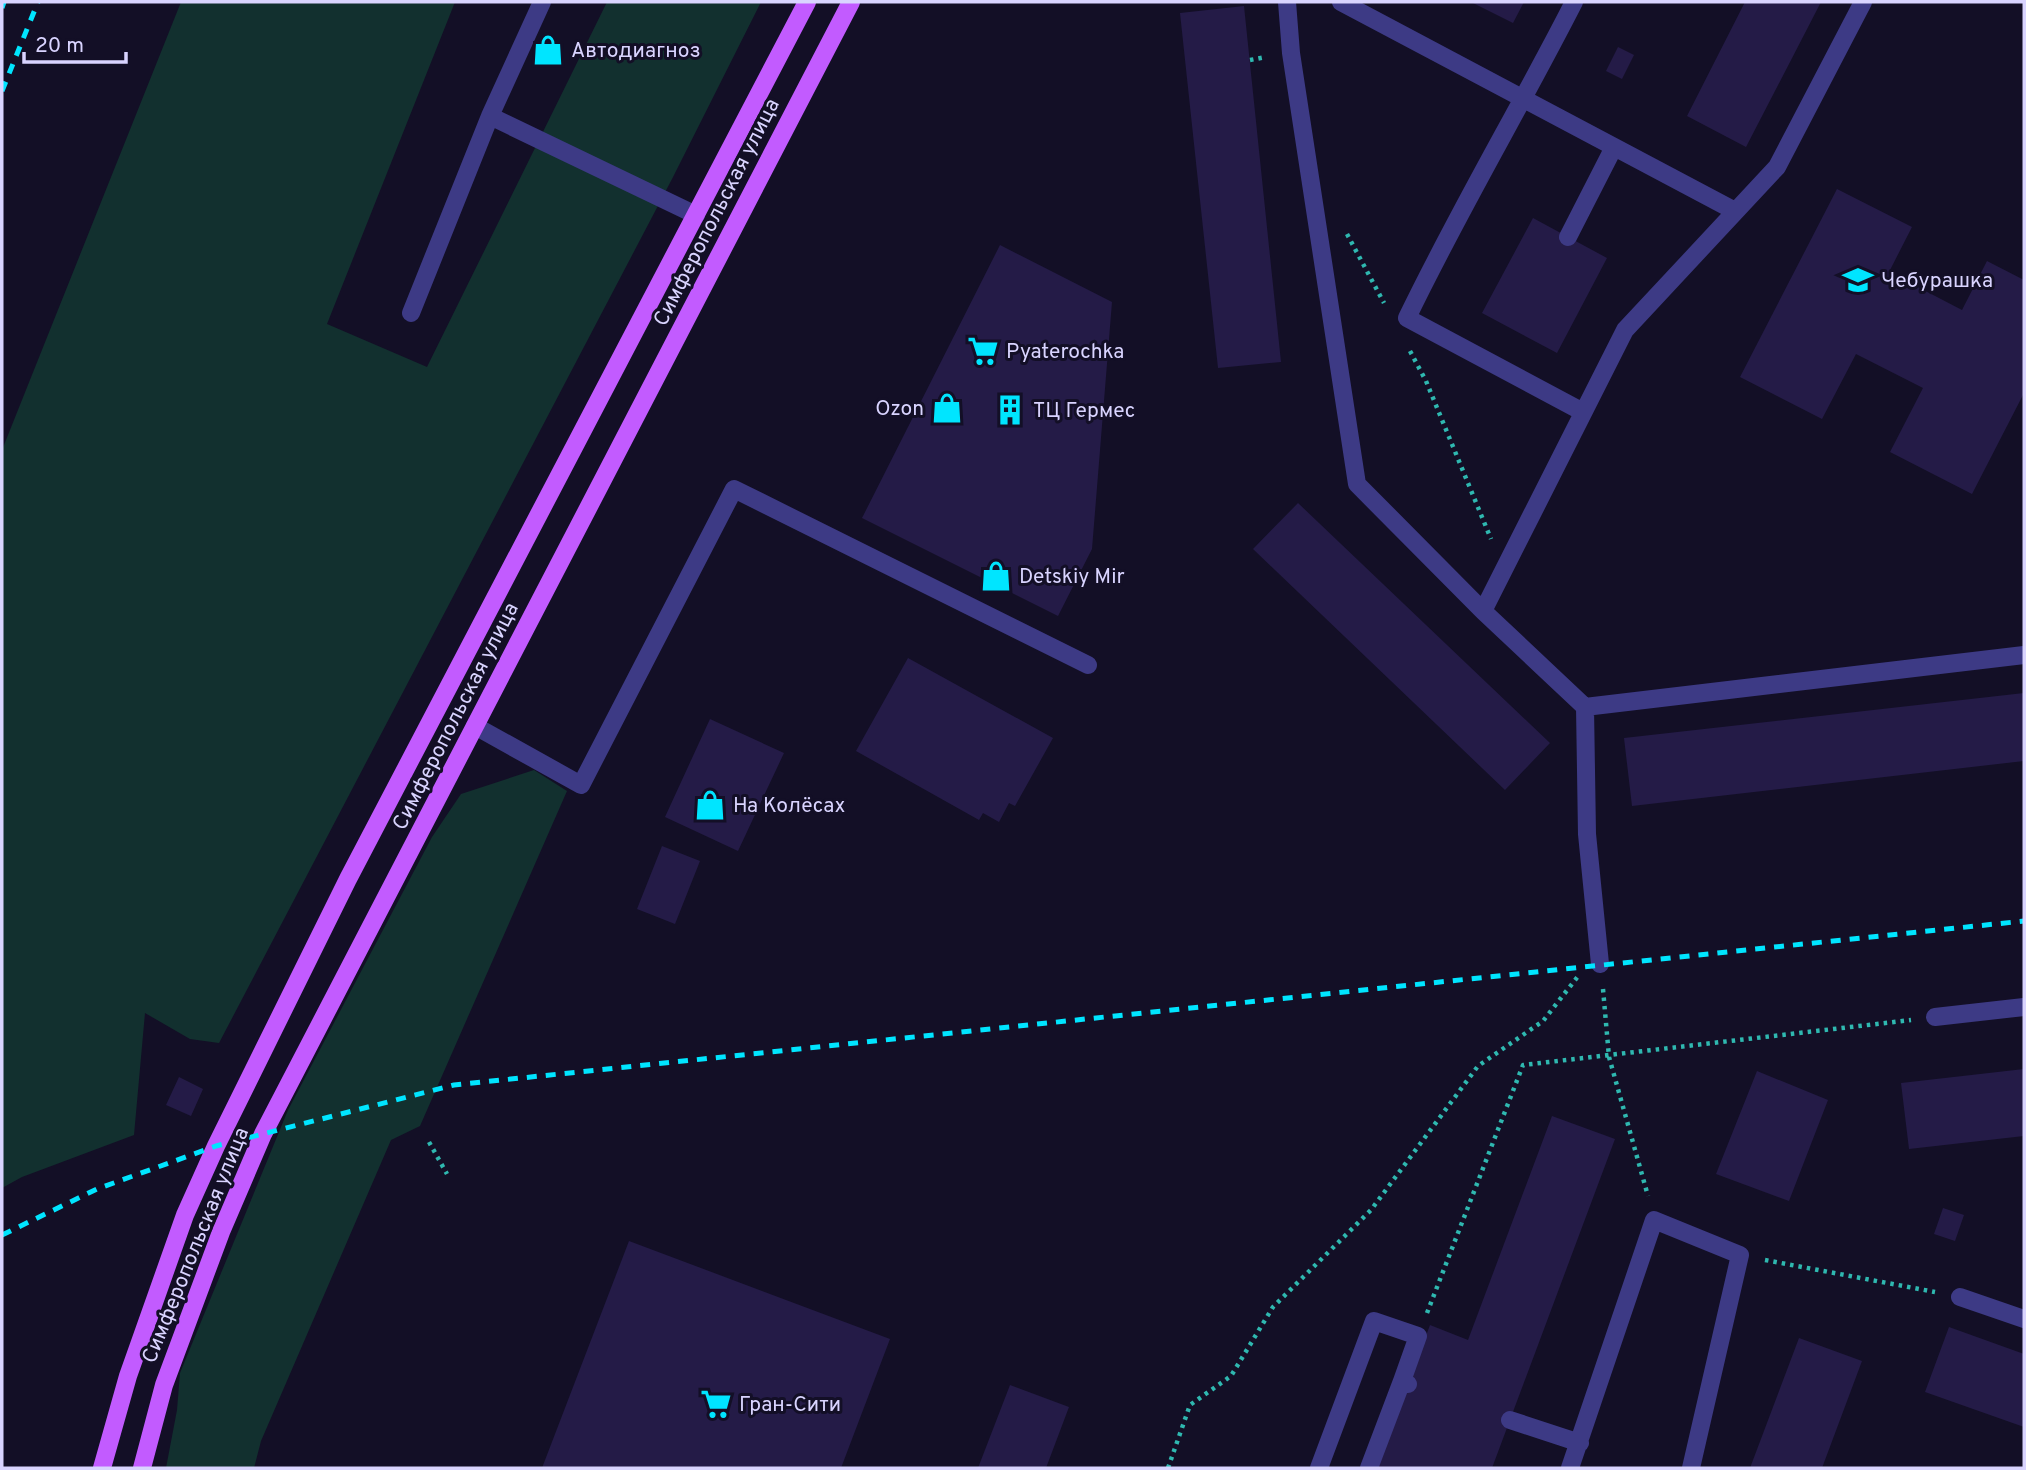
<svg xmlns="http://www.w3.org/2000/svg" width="2026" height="1470" viewBox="0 0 2026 1470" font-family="Overpass,sans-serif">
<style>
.green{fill:#12302f}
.building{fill:#241b47}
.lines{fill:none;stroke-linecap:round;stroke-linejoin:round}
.path{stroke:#2fb8b0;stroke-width:4.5;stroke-dasharray:3.5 5;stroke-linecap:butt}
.lane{stroke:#3d3a85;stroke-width:18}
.primary{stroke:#c25bff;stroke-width:18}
.rail{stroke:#00e5ff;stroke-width:5;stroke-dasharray:10 9;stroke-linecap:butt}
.labels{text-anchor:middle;stroke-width:6;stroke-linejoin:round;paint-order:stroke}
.poi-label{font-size:21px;fill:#d9d4ff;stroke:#130f26;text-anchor:start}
.street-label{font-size:21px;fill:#d9d4ff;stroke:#130f26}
</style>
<rect width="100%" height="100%" fill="#130f26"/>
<path class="green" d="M181,2h274l-128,322 100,43 180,-365h154l-89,177 -453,864 -29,-4 -45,-26 -11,122 -112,42 -20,11v-738z
M534,770l33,21 -147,335 -29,14 -130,301 -7,27h-88l11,-58 3,-37 108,-263 144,-273 29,-43z"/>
<path class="building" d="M1471,2h53l-11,21z
M1745,2h76l-75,145 -59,-31z
M1244,6l37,356 -63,6 -38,-355z
M1618,47l16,8 -12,24 -16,-8z
M1837,189l75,38 -23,45 73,38 25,-49 37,19v113l-52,101 -82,-42 33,-64 -67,-34 -34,65 -82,-42z
M1533,218l74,40 -50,95 -75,-40z
M1000,245l112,57 -20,247 -34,67 -196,-98z
M1298,503l252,240 -45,47 -252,-241z
M908,658l145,80 -38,68 -6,-3 -10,19 -16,-9 -4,7 -123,-69z
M2024,693v68l-392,45 -8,-68z
M710,719l74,34 -46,98 -73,-34z
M662,846l38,15 -25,63 -38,-15z
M2024,1069v67l-115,13 -8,-66z
M1757,1071l71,29 -39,101 -73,-27z
M179,1077l24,12 -12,27 -25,-11z
M1552,1116l63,23 -123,329h-115l53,-143 38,15z
M1943,1208l21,7 -9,26 -21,-7z
M629,1241l261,98 -49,129h-299z
M1949,1327l75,27v73l-99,-35z
M1799,1338l63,23 -40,107h-72z
M1010,1385l59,22 -23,61h-68z"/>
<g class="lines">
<path class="path" d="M1250,60l16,-3
M1347,234l37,69
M1410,351l16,30 65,158
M1603,989l6,68 39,139
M429,1142l18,32
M1765,1260l170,32
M1427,1313l96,-248 388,-45
M1168,1468l22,-63 41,-29 42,-69 98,-97 107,-144 65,-45 36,-46"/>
<path class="lane" d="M1287,2l4,51 66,431 126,127
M1341,2l394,209
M1574,2c-54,106 -115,208 -167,316l176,94
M1863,2l-86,165 -152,163 -142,281 102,96 439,-52
M490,116l206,99
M1568,237l46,-90
M411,313l79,-197 52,-114
M1585,707l2,127 13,130
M475,726l106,59 153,-296 354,176
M1935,1017l89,-10
M1960,1297l64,22
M1510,1420l70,23
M1319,1468l55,-147 44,15 -16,45 6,3
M1369,1468l33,-87
M1570,1468l84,-248 86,35 -49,213"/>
<path class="primary" d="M102,1468l26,-92 57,-161 31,-69 132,-267 459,-877
M142,1468l22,-83 57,-153 42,-98 588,-1132"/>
<path class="rail" d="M2,8l2,-6
M2,91l36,-89
M2,1235l95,-46 119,-43 238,-61 1570,-164"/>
</g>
<defs>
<g id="shop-bare" transform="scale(2.415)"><path d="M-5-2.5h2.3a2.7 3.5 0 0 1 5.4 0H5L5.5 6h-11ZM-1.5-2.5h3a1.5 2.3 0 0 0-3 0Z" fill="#00e5ff" stroke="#130f26" stroke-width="2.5" paint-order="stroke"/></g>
<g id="school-bare" transform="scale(2.415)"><path d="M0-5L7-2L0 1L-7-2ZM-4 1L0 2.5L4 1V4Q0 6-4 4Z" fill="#00e5ff" stroke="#130f26" stroke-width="2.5" paint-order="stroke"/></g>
<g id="supermarket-bare" transform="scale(2.415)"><path d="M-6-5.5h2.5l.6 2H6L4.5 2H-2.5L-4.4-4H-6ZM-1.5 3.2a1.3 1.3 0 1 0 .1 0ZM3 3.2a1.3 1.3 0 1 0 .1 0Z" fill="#00e5ff" stroke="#130f26" stroke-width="2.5" paint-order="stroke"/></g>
<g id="building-bare" transform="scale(2.415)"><path d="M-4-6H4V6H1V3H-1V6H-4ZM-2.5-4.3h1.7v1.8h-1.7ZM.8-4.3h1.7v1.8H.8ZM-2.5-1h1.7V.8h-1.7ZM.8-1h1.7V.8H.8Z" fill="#00e5ff" stroke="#130f26" stroke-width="2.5" paint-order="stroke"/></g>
</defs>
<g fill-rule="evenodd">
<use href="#shop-bare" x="548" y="50"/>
<use href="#school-bare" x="1858" y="280"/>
<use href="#supermarket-bare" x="983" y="351"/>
<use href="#shop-bare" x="947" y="408"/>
<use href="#building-bare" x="1010" y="410"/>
<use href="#shop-bare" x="996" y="576"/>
<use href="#shop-bare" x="710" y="805"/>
<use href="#supermarket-bare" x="716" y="1404"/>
</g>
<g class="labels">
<g class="poi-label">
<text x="571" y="57">Автодиагноз</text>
<text x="1881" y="287">Чебурашка</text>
<text x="1006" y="358">Pyaterochka</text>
<text x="924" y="415" text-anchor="end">Ozon</text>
<text x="1033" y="417">ТЦ Гермес</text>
<text x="1019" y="583">Detskiy Mir</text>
<text x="733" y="812">На Колёсах</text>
<text x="739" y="1411">Гран-Сити</text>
</g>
<g class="street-label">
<text transform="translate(716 212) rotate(-63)" y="7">Симферопольская улица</text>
<text transform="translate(455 716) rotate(-63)" y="7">Симферопольская улица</text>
<text transform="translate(195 1245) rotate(-68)" y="7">Симферопольская улица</text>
</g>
</g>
<rect width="2026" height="1470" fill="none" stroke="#d9d4ff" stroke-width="7"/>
<path d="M24 52v10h102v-10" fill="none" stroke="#d9d4ff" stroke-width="3.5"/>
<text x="35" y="52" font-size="21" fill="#d9d4ff" stroke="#130f26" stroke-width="5" paint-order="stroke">20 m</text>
</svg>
